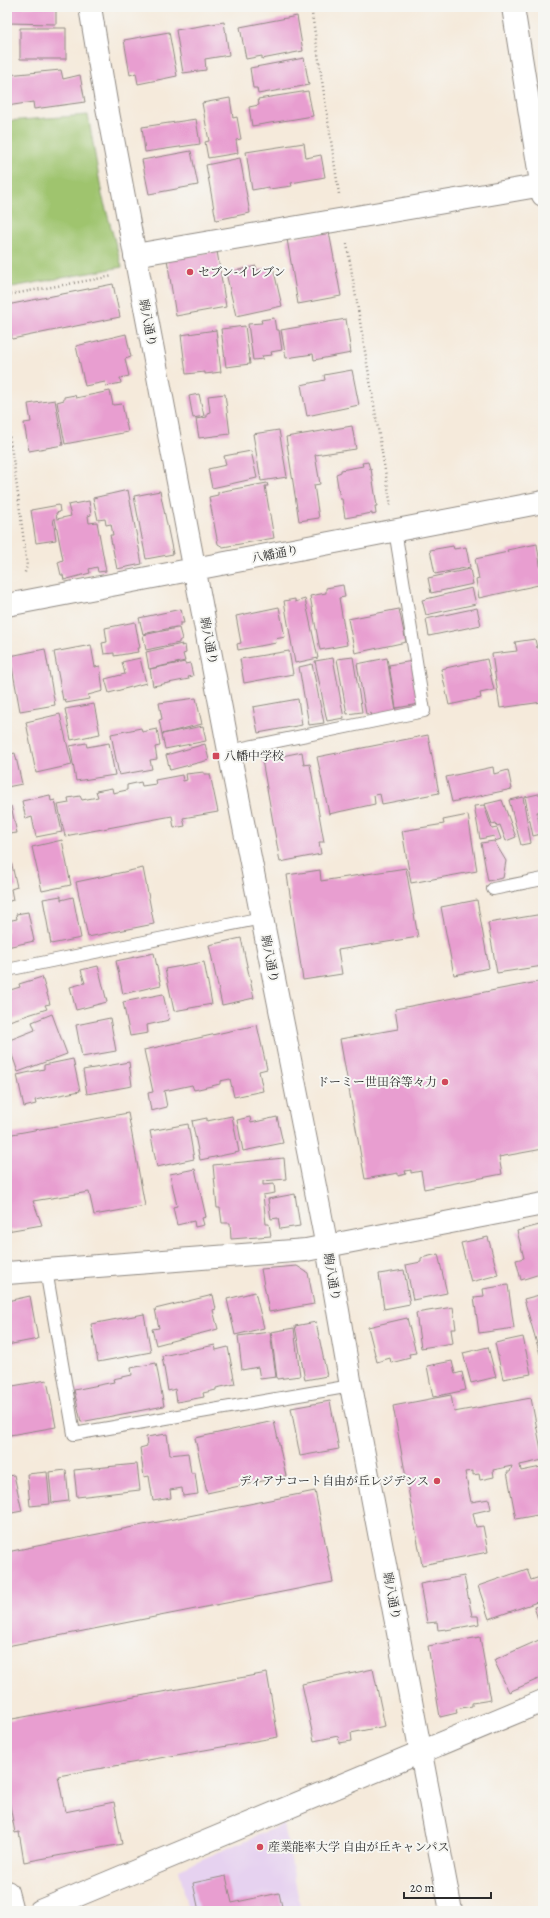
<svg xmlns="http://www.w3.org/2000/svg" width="550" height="1918" viewBox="0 0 550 1918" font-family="Alegreya,'Noto Serif JP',serif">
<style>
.built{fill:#e6d2f0}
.green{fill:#9fc46e;stroke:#65784c}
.building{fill:#e89ed0}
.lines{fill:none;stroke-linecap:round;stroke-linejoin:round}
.service-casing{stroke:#908a83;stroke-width:14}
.minor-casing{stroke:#908a83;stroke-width:24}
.tertiary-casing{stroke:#908a83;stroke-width:24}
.path{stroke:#908a83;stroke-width:2.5;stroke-dasharray:1 3;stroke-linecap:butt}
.service{stroke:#fff;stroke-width:12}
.minor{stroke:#fff;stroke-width:22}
.tertiary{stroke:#fff;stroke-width:22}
.poi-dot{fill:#d1495b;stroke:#f6f6f2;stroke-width:1.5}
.labels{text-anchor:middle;stroke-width:4;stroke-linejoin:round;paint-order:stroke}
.poi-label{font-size:12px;fill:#2b2b2b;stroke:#f6f6f2;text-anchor:start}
.street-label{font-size:12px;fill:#2b2b2b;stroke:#f6f6f2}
</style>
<rect width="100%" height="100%" fill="#f6f6f2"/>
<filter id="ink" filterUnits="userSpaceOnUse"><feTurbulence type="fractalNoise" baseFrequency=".025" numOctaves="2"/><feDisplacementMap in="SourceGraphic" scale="8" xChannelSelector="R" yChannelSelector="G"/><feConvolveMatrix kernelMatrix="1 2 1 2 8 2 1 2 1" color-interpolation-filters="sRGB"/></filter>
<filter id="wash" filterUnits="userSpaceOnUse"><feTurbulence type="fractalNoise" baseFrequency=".012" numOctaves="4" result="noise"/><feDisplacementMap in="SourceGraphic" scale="16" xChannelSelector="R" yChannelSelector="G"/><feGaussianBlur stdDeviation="0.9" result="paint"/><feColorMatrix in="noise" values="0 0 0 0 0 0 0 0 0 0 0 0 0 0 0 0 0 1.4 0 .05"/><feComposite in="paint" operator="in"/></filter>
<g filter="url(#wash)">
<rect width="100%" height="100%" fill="#f5eadb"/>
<path class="built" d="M284,1824l17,87h-113l-9,-42z"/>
<path class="green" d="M88,115l14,80 20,72 -115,21v-167z"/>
<g id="blocks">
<path class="building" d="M11,7h45v17l-49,-1v-14h4z
M297,16l6,35 -41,8v-3l-16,3 -6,-32z
M224,22l5,33 -24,4 1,11 -23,3 -7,-43z
M20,28h46v31h-46z
M169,32l8,44 -39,8 -2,-11 -6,2 -6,-35z
M304,58l5,27 -51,9 -1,-6h-4l-3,-20z
M61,70l2,9 17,-4 5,27 -51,7 -1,-7 -26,4v-31z
M308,91l5,25 -61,10 -3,-19 10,-2 -1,-6z
M230,98l3,20 4,-1 4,22 -5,1 2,13 -30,5 -3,-16 4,-1 -7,-38z
M196,119l4,25 -55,8 -3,-25z
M304,143l2,15 15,-3 4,22 -34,6 1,3 -23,3v-2l-17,3 -6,-38z
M191,151l7,34 -49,9 -7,-34z
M240,158l10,55 -34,7 -10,-55z
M329,232l12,64 -43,8 -11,-65z
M217,251l9,56 -50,9 -9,-57z
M256,266l1,4 16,-3 9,39 -46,10 -10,-43z
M113,284l7,33 -108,22 -1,-5 -4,1v-30z
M274,318l2,12h3l3,20 -11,2 1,3 -10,1 1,3 -10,1 -5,-36 14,-1 -1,-3z
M346,319l5,34 -37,7 -1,-6 -27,4 -5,-28z
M245,326l5,38 -24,3 -5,-38z
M216,330l5,42 -16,2v-2l-19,2 -5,-39z
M126,334l5,23 -6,2 4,17 -9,2 1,5 -15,3 -1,-4 -20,4 -9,-40z
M352,370l7,35 -52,11 -6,-31 24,-5 -1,-5z
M110,391l3,14 9,-1 6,28 -63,12 -8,-42 7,-2v-3l11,-2 1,3z
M199,394l5,22 -11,2 -4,-22z
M225,394l5,40 -31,4 -3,-19 11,-2v-4l3,-1 -2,-16z
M55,400l8,45 -34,6 -5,-28 7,-1 -3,-18z
M352,426l4,23 -41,6 5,29 -6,1 5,33 -20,3 -13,-84z
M279,430l8,47 -26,4 -8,-47z
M251,451l6,27 -45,10 -4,-19 18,-4 -2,-9z
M368,462l2,7h1l6,37h-2l1,8 -4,1v-2l-27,5 -3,-19h-2l-4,-25 5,-2v-2l22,-4 -1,-3z
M267,483l1,3h-3l9,52 -51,9 -5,-3 -9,-47 9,-2v-3z
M128,490l14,74 -25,5 -7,-34h3l-2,-11 -5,1 -1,-6 -7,1 -5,-22z
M160,491l13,63 -27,5 -12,-63z
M89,501l2,14 -3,1 1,7 8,-1 9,49 -8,1 -1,-5 -8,2 1,4 -26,7 -1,-5h-2l-3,-13 5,-2 -8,-41h-2l3,21 -20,3 -5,-33 28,-5 1,7 -4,1 1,6 14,-3 -3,-11z
M537,544l6,40 -64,14 -3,-18 3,-1 -4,-20 33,-7 -1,-2z
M453,546l1,3 12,-2 4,20 -35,7 -5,-24z
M470,569l3,15 -42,9 -3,-15z
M343,585l2,12 -6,1 8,47 -27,5 -10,-54 16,-3v-5z
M472,588l4,16 -50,11 -4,-15z
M295,599v3l10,-3 13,59 -23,5 -11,-62z
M279,607l6,30 -10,2 1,4 -38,7 -1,-6 4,-1 -5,-27z
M477,608l4,17 -52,11 -3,-17z
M181,609l3,14h-4v3l-37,8 -4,-16z
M399,609l7,33 -51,11 -7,-34z
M135,622l5,26h-3l1,4 -24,4v-3l-10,1 -2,-11 5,-1 -2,-14z
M177,628h2l3,11 -3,2v2l-33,7 -3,-15z
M535,639l2,9 6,-1 -1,55 -42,6 -8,-54 25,-3 -2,-9z
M182,644l-1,2 4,-1 1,8 -3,1 2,7 -36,8 -3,-17z
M91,645l4,22 5,-1 3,25 -15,4 1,4 -23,4 -1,-4 -2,1 -9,-48z
M45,649l10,56 -35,6 -10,-55z
M289,651l4,23 -49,9 -4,-24z
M353,657l9,55 -15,2 -10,-55z
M140,658l6,25 -37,10 -4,-14 20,-5 -3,-12z
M333,658l11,60 -17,3 -12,-60z
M387,658l9,53 -24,5 -1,-3 -5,1 -9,-50z
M487,659l7,31 -14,3 1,5 -32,7 -8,-36z
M413,661l7,43 -24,4 -7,-43z
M185,662v2l5,-1 3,13 -5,1 1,2 -36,7 -3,-17z
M312,664l12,59 -15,2 -10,-58z
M196,698l6,26 -40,10 -3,-14 3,-1 -3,-16z
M298,699l4,26 -44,8 -5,-26z
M94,704l6,30 -29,6 -6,-31z
M60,714l12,51 -36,8 -10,-51z
M203,726l3,15 -41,8 -3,-15z
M141,728l1,4 15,-3 3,17 -5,1 2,12 -7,1 2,9 -33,6 -8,-41z
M428,735l11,58 -57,11 -2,-10 -6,1 1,9 -46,10 -12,-57z
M86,743l1,4 22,-4 6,32 -39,6 -6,-35z
M205,744l4,16 -39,10 -4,-15z
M302,752l2,13 6,-1 14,78h-5l2,12 -41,8 -18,-102z
M15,753l7,31 -15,3v-32z
M493,767l1,7 14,-4 4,19 -60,13 -6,-25z
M204,772v2h6l8,38 -35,6 2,8 -11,2 -2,-12 -107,20 -7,-31 11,-2 -1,-5 12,-2 2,4 16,-3 -2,-6 16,-3 1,5 14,-3v-5l14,-3 1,4 14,-2 -1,-4 27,-5 1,6 4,-1 -1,-6z
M543,793v18l-6,1 4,22 -8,2 -8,-39z
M50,795l1,6 4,-1 7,32 -26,5 -4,-20 -6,2 -4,-18z
M523,797l8,46 -10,2 -12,-45z
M502,800l14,37 -10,4 -6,-16 -3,1 -1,-3 -4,1 -7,-20z
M484,805l8,24 5,-1 4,11 -6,2 -1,-5 -14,3 -6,-33z
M11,806l6,27 -8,1 1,6h-3v-33z
M468,815l9,56 -66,12 -9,-52 42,-7 -1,-4z
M62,840l9,45 -29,6 -10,-44z
M494,841l12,20 -3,17 -15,3 -7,-38z
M11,861l6,26 -6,2 2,11 -6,2v-40z
M143,868l11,56 -66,13 -12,-55z
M406,868l12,69 -80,13 4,24 -39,6 -16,-105 33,-5 1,11z
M61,896v4l12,-3 8,41 -30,6 -8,-45z
M477,900l12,68 -35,7 -13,-68z
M28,912l6,29 -27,6v-26l10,-2 -1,-5z
M543,914v52l-46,7 -9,-50z
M241,938l13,60 -32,7 -13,-60z
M154,953l7,32 -38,9 -7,-33z
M204,962l8,42 -38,7 -9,-42z
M98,966l9,36 -31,8 -6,-23 15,-4 -4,-13z
M42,977l8,27 -5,1 2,4 -38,12 -2,-6v-24l13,-4 -1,-3z
M543,981v168l-44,8 3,17 -78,15 -3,-18 -10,2v-3l-6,1 1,3 -8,2v-3l-33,6 -25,-140 58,-10 -3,-20z
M163,994l6,26 -22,5 1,8 -18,3 -7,-34z
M52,1014l15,40 -49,18 -11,-31 28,-11 -3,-8z
M110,1018l6,33 -34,6 -6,-32z
M257,1025l10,44 -8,2 4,20 -29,6 -4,-18 -10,2v3l-26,6 -2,-5 -28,6 3,16 -16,4 -3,-18 5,-1 -9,-42z
M73,1059l7,32 -45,9 1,4 -12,3 -7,-32 27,-6v-4z
M129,1062l3,24 -45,8 -4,-24z
M128,1113l17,93 -51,9 -5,-23 -56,9 9,24 -35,6v-96z
M232,1116l7,36 -39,8 -8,-39 15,-3v3z
M250,1117l1,6 26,-6 6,26 -40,8 -6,-31z
M188,1124l6,35 -37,8 -7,-36z
M284,1158l2,21 -23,2v4l11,-1 1,9 -12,2 3,29h3l2,12 -40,3 -1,-16h-8l-2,-15h-3l-4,-43z
M195,1169l11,48 -4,1 2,7 -9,2 -1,-6 -17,4 -4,-18 4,-1 -7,-32z
M295,1194l5,32 -20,3 -2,-11 -7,1 -3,-20z
M543,1224v49l-22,7 -5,-20 8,-2 -7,-27z
M488,1237l10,38 -27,7 -10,-39z
M438,1254l9,39 -34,7 -7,-35 15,-3v-4z
M297,1266l11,7 6,31 -45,8 -8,-43z
M404,1270l6,34 -26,5 -5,-35z
M508,1285l6,43 -35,5 -5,-36 10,-1 -1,-7z
M255,1292l9,36 -29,7 -8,-36z
M543,1294v59l-3,1 -16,-55z
M213,1295l3,14 -3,1 5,19 -62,16 -4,-16 7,-1 -4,-19z
M30,1296l8,43 -31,6v-44z
M453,1307l3,22h-5l2,14 -32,5 -5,-35z
M144,1314l7,38 -53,10 -7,-38z
M407,1318l9,35 -7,1 1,4 -19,5 -1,-5 -13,4 -9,-35z
M316,1322l11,54 -22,4 -10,-54z
M294,1328l6,48 -23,3 -6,-47z
M270,1332l6,45 -16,2 -2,-12 -16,3 -4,-34z
M523,1337l8,37 -28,5 -8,-36z
M215,1345l1,5 12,-3 7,37 -19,4v2l-13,3 1,4 -27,5 -2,-13 -7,2 -6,-35z
M488,1347l8,30 -25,6 -8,-30z
M452,1361l3,13 7,-2 4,18 -33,7 -6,-31z
M156,1363l8,43 -83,16 -7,-32 40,-8 -1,-3 19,-4 -1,-7z
M47,1380l9,47 -46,8 -3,-18v-30z
M451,1395l3,17 77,-14 12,62 -23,5 1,6 20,-4 2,12v35l-27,5 -9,-47h3l2,-6 -19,4 1,7 -14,3 -1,-6 -6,1v-4l-8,1 6,30 18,-3 2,10 -18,4 3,14 7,-1 5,26 -66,13 -29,-159z
M330,1401l9,48 -39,7 -9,-48z
M274,1421l12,55 -79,17 -12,-55z
M167,1434l3,21 18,-2 3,20h4l3,21 -15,2 -1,-8 -12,2 1,8 -18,3 -4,-25 -5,1 -4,-29 7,-2 -1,-9z
M137,1464l3,26 -63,7 -3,-27z
M66,1470l3,31 -17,2 -3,-31z
M47,1472l3,32 -20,2 -3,-32z
M14,1475l8,36 -15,3v-38z
M315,1491l18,91 -326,64v-94z
M527,1569l4,11 12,-4v44l-4,2 -5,-15 8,-2 -2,-4 -51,18 -11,-33z
M464,1576l8,40h6l1,8 -33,6v-1l-8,1 -1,-8 -10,1 -7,-39z
M480,1637l11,63 -19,3v3l-16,3 1,4 -17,4 -12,-71z
M539,1640l4,9v28l-34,15 -15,-32z
M373,1669l12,57 -34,7 1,8 -13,2 -1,-7 -24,5 -12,-57z
M267,1673l11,64 -220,39 7,36 49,-10 8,42 -98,18 -5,-30 -4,1 -8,-44v-69z
M226,1876l6,27 47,-10 4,18h-84l-6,-28z"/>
</g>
</g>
<g filter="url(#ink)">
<use href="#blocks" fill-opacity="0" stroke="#908a83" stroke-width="1"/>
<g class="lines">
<g class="service-casing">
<path id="service" d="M229,751l195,-40 -29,-181
M493,889l50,-10
M7,970l255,-52
M46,1270l28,164 277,-48"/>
</g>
<g class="minor-casing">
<path id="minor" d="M513,7l30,188
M135,255l408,-70
M7,1273l299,-23 237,-46
M7,1892l5,19
M40,1911l503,-210"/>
</g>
<g class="tertiary-casing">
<path id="tertiary" d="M90,7l16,95 123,649 98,496 24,139 100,525
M7,605l536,-103"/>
</g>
<path class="path" d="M311,7l28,187
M347,244l44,262
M7,295l106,-19
M7,421l8,51 12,94 -3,9"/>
<use href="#service" class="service"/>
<use href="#minor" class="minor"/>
<use href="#tertiary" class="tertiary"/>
</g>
</g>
<g class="poi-dot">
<circle cx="190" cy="272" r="4"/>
<rect x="212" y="752" width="8" height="8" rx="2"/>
<circle cx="445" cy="1082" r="4"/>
<circle cx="437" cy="1481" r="4"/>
<circle cx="260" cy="1847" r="4"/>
</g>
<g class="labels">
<g class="poi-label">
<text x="198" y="276">セブン-イレブン</text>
<text x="224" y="760">八幡中学校</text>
<text x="437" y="1086" text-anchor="end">ドーミー世田谷等々力</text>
<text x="429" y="1485" text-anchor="end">ディアナコート自由が丘レジデンス</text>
<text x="268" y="1851">産業能率大学 自由が丘キャンパス</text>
</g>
<g class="street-label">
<text transform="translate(148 323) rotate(79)" y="4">駒八通り</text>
<text transform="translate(275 554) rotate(-11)" y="4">八幡通り</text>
<text transform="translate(209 641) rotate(79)" y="4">駒八通り</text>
<text transform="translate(270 959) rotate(79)" y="4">駒八通り</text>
<text transform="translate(332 1277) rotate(80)" y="4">駒八通り</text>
<text transform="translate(392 1596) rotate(79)" y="4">駒八通り</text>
</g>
</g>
<rect width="550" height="1918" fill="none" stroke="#f6f6f2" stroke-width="24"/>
<path d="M404 1892v6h87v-6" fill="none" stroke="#2b2b2b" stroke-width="2"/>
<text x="410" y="1892" font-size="12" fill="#2b2b2b" stroke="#f6f6f2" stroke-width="3" paint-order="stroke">20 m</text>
</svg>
